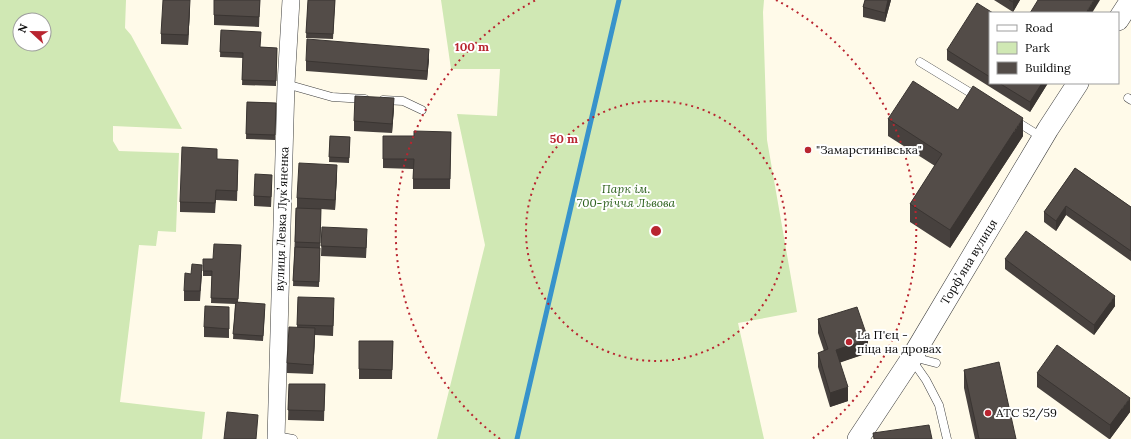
<svg xmlns="http://www.w3.org/2000/svg" width="1131" height="439" viewBox="0 0 1131 439" font-family="Lora,serif">
<style>
.green{fill:#d0e8b4;fill-rule:evenodd}
.lines{fill:none;stroke-linecap:round;stroke-linejoin:round}
.stream{stroke:#3793cb;stroke-width:5}
.service-casing{stroke:#3e3e3e;stroke-width:9}
.minor-casing{stroke:#3e3e3e;stroke-width:18}
.tertiary-casing{stroke:#3e3e3e;stroke-width:22}
.service{stroke:#fff;stroke-width:8}
.minor{stroke:#fff;stroke-width:17}
.tertiary{stroke:#fff;stroke-width:21}
.wall{fill:#47413e}
.shaded-wall{fill:#3a3532}
.building{fill:#534c48;stroke:#3a3532}
.ring{fill:none;stroke:#b92530;stroke-width:2;stroke-dasharray:2 4}
.poi-dot{fill:#b92530;stroke:#fff;stroke-width:1.5}
.labels{text-anchor:middle;stroke-width:4;stroke-linejoin:round;paint-order:stroke}
.poi-label{font-size:12px;fill:#0b0b0b;stroke:#fff;text-anchor:start}
.park-label{font-size:12px;font-style:italic;fill:#2d611d;stroke:#fff}
.street-label{font-size:12px;fill:#0b0b0b;stroke:#fff}
.centre{fill:#b92530;stroke:#fff;stroke-width:2}
.ring-label{font-size:12px;text-anchor:middle;font-weight:bold;fill:#b92530;stroke:#fff;stroke-width:4;stroke-linejoin:round;paint-order:stroke}
</style>
<rect width="100%" height="100%" fill="#fffae9"/>
<path class="green" d="M0,0h126l-1,28 6,7 51,94 -69,-3v15l6,10 60,2 -3,79 -18,-1 -2,15 -17,-1 -19,157 85,10 -3,27h-202zM20,20h24v24h-24z
M441,0h323l-1,12 4,128 30,172 -59,11 26,116h-327l48,-194 -28,-131 40,2 3,-47h-49z"/>
<g class="lines">
<path class="stream" d="M517,439l102,-439"/>
<g class="service-casing">
<path id="service" d="M920,62l59,36
M286,84l46,13 33,2
M1128,98l3,2
M383,100l20,1 19,9
M1014,120l29,18
M913,357l23,6
M912,360l14,20 13,25 8,34
M276,436l17,3"/>
</g>
<g class="minor-casing">
<path id="minor" d="M276,439l10,-355 5,-84"/>
</g>
<g class="tertiary-casing">
<path id="tertiary" d="M1118,20l13,-20
M858,439l53,-80 137,-230 30,-46"/>
</g>
<use href="#service" class="service"/>
<use href="#minor" class="minor"/>
<use href="#tertiary" class="tertiary"/>
</g>
<path class="wall" d="M214,0h46l-1,27 -45,-2z
M308,0h27l-2,39 -27,-1z
M865,0h26l-6,22 -22,-5v-10z
M994,0h26l-7,12z
M190,9l-2,36 -27,-1v-10z
M990,13v70h58l-18,29 -83,-52v-10z
M221,30l39,17 17,1 -1,38 -34,-1 1,-27 -23,-1z
M429,59l-2,21 -121,-9v-10z
M247,102l29,1 -1,37 -29,-1z
M394,108l-2,25 -38,-2v-10z
M958,110l65,26 -73,112 -40,-26v-18l25,-38 -47,-30v-17z
M451,132l-1,57h-37v-20l-30,-1v-32h31z
M330,136l20,1 -1,26 -20,-1z
M1075,168l56,39v54l-65,-46 -10,16 -12,-9v-10z
M238,170l-1,31 -21,-1 -1,13 -35,-1v-10z
M337,174l-2,36 -14,-1 -2,78 -26,-1 3,-78h1v-10z
M272,185l-1,22 -17,-1v-10z
M322,227l45,12 -1,19 -45,-2z
M241,245l-3,57 27,7 -2,32 -30,-2 2,-35 -24,-1 1,-27h-9v-17h10z
M1005,259l110,47 -21,29 -89,-66z
M202,274l-2,27h-16v-10z
M298,297l36,11 -1,28 -18,-1 -2,39 -26,-1v-10l10,-36z
M229,317v21l-25,-1v-10z
M818,319l50,34 -28,9 8,39 -18,6 -12,-40v-14l6,-2 -6,-18z
M359,341h34l-1,38h-33z
M964,370l52,69h-41l-11,-51z
M1037,373l93,39 -20,27h-1l-72,-52z
M289,384h36l-1,37 -36,-1z"/>
<path class="shaded-wall" d="M190,0v9l-2,36v-10z
M888,0h3l-6,22v-9z
M1014,0h6l-7,12v-10z
M1094,0h6l-8,13h-6z
M429,49v10l-2,21v-9z
M1042,83h6l-18,29v-10z
M394,98v10l-2,25v-9z
M1023,118v18l-73,112v-18z
M337,165v9l-2,36v-10z
M1066,206v9l-10,16v-10z
M1115,296v10l-21,29v-10z
M315,328v10l-2,36v-9z
M868,339v14l-32,11v-14z
M848,387v14l-18,6v-14z
M1130,398v14l-20,27v-14z"/>
<path class="building" d="M163,0h27l-2,35 -27,-1z
M214,0h46l-1,17 -45,-2z
M308,0h27l-2,34 -27,-1z
M865,0h23l-3,13 -22,-6z
M1009,0h5l-1,2z
M1038,0h56l-8,13h-56z
M977,3l16,10h-3v64l-43,-27z
M221,30l40,2 -1,15 17,1 -1,33 -34,-1 1,-27 -23,-1z
M307,39l122,10 -2,22 -121,-10z
M913,81l45,29 15,-24 50,32 -73,112 -40,-26 32,-50 -54,-35z
M999,83h43l-12,19z
M355,96l39,2 -2,26 -38,-3z
M247,102l29,1 -1,32 -29,-1z
M414,131l37,1 -1,47h-37l1,-20h-31v-23h31z
M330,136l20,1 -1,21 -20,-1z
M182,147l35,2v10l21,1 -1,31 -21,-1 -1,13 -35,-1z
M299,163l38,2 -2,35 -38,-2z
M1075,168l56,39v44l-65,-45 -10,15 -12,-9z
M255,174l17,1 -1,22 -17,-1z
M296,208l25,1 -1,34 -25,-1z
M322,227l45,2 -1,19 -45,-2z
M1026,231l89,65 -21,29 -89,-66z
M214,244l27,1 -3,54 -27,-1 1,-27h-9v-12h10z
M295,247l25,1 -1,34 -26,-1z
M192,264l10,1 -2,26h-16l1,-18 6,1z
M298,297l36,1 -1,28 -36,-1z
M236,302l29,2 -2,32 -30,-2z
M205,306l24,1v22l-25,-2z
M857,307l11,32 -32,11 12,37 -18,6 -12,-40 10,-4 -10,-30z
M289,327l26,1 -2,37 -26,-2z
M359,341h34l-1,29 -33,-1z
M1057,345l73,53 -20,27 -73,-52z
M999,362l17,77h-37l-15,-69z
M289,384h36l-1,27 -36,-1z
M227,412l31,3 -2,24h-32z
M929,425l3,14h-58l-1,-6z"/>
<g class="ring">
<circle cx="656" cy="231" r="130"/>
<path d="M500 439A260 260 0 0 1 536 0M776 0A260 260 0 0 1 812 439"/>
</g>
<g class="poi-dot">
<circle cx="808" cy="150" r="4"/>
<circle cx="849" cy="342" r="4"/>
<circle cx="988" cy="413" r="4"/>
</g>
<g class="labels">
<g class="poi-label">
<text x="816" y="154">"Замарстинівська"</text>
<text x="857" y="339">La П'єц -<tspan x="857" dy="14">піца на дровах</tspan></text>
<text x="996" y="417">АТС 52/59</text>
</g>
<g class="park-label">
<text x="626" y="193">Парк ім.<tspan x="626" dy="14">700-річчя Львова</tspan></text>
</g>
<g class="street-label">
<text transform="translate(282 219) rotate(-88)" y="4">вулиця Левка Лукʼяненка</text>
<text transform="translate(969 262) rotate(-59)" y="4">Торфʼяна вулиця</text>
</g>
</g>
<circle cx="656" cy="231" r="6" class="centre"/>
<g class="ring-label">
<text x="472" y="51">100 m</text>
<text x="564" y="143">50 m</text>
</g>
<rect x="989" y="12" width="130" height="72" fill="#ffffff" stroke="#9d9d9d"/>
<rect x="997" y="25" width="20" height="6" fill="#ffffff" stroke="#9d9d9d"/>
<text x="1025" y="32" font-size="12" fill="#0b0b0b">Road</text>
<rect x="997" y="42" width="20" height="12" fill="#d0e8b4" stroke="#9d9d9d"/>
<text x="1025" y="52" font-size="12" fill="#0b0b0b">Park</text>
<rect x="997" y="62" width="20" height="12" fill="#534c48" stroke="#9d9d9d"/>
<text x="1025" y="72" font-size="12" fill="#0b0b0b">Building</text>
<g transform="translate(32 32) rotate(292)"><circle r="19" fill="#ffffff" stroke="#9d9d9d"/>
<path d="M0-3L7 15L0 10L-7 15Z" fill="#b92530"/>
<text y="-6" font-size="11" font-weight="bold" text-anchor="middle" fill="#0b0b0b">N</text>
</g>
</svg>
